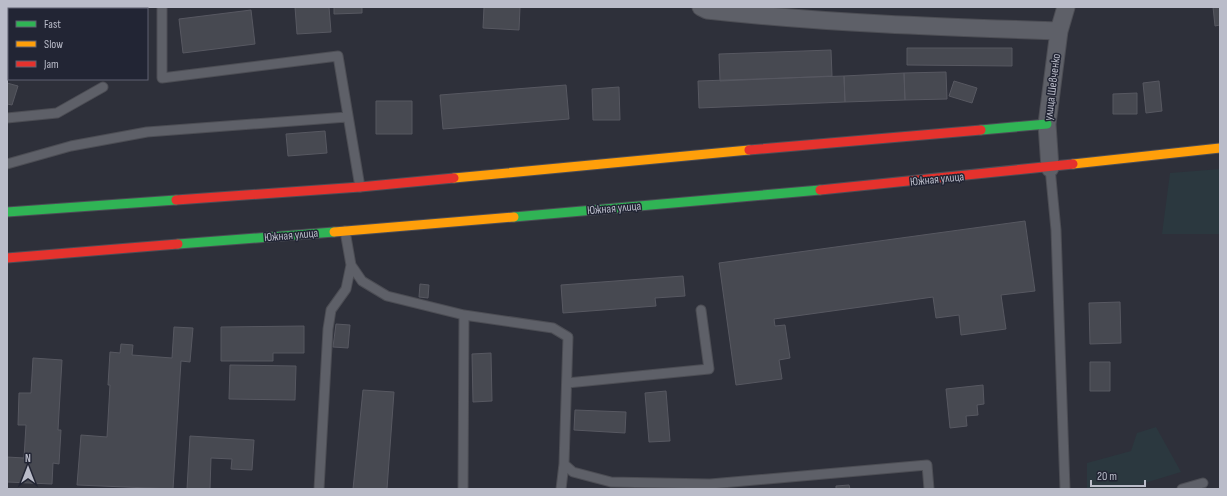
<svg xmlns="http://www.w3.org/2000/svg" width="1227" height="496" viewBox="0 0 1227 496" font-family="'Sofia Sans Condensed',sans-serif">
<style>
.green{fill:#2b383f}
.building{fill:#474951;stroke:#575861}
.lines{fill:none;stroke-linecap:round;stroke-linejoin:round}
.lane-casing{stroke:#4c4d54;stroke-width:11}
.street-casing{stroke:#4c4d54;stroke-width:19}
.fast-casing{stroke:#4c4d56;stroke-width:11}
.slow-casing{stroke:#4c4d56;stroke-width:11}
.jam-casing{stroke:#4c4d56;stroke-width:11}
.lane{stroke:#5e6068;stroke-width:9}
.street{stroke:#5e6068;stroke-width:17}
.fast{stroke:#30b455;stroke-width:9}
.slow{stroke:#ff9f0a;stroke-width:9}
.jam{stroke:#e5322d;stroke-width:9}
.labels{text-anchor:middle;stroke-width:3;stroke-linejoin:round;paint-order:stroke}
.street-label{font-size:12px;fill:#babcc9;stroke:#222534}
</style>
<rect width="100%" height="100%" fill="#2e303a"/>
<path class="green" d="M1220,169v65h-58l8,-61z
M1156,427l25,45 -56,17h-38v-26l44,-12 6,-18z"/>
<path class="building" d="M295,7h34l2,25 -34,2z
M334,7h28v6l-28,1z
M484,7h36l-1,23 -36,-2z
M1213,7h7v18l-5,1z
M251,10l4,34 -72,9 -4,-34z
M907,48h105v18l-105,-1z
M831,50l1,26 -112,5 -1,-27z
M946,72l1,27 -42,1 -1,-27z
M904,73l1,27 -60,2 -1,-26z
M844,76l1,26 -146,6 -1,-27z
M954,81l23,7 -5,15 -23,-7z
M1159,81l3,30 -16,2 -3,-30z
M7,83l11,3 -6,19 -5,-1z
M566,85l3,34 -126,10 -3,-34z
M619,87l1,33h-27l-1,-31z
M1137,93v21h-24v-20z
M376,101h36v33h-36z
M325,131l2,22 -39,3 -2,-22z
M1025,221l10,70 -34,4 5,34 -45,6 -2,-20 -23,3 -3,-21 -159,22 1,7 10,-1 5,33 -11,2 3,19 -46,6 -17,-122z
M683,276l2,20 -30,2 1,8 -93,7 -2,-28z
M420,284l9,1 -1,13 -9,-1z
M1120,302l1,41 -31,1 -1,-41z
M336,324l14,1 -2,23 -15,-1z
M304,326v27h-31v8h-52v-34z
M174,327l19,1 -3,34 -9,-1 -8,128 -96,-4 4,-50 26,2 3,-52h-2l2,-33 10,1 1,-9 12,1 -1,10 40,3z
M491,353l1,48 -19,1 -1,-48z
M33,358l29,2 -4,70h3l-2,34 -6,-1 -1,21 -45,-2v-25l17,1 2,-33h-8l1,-32h12z
M1090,362h20v29h-20z
M230,365l66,1 -1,34 -66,-1z
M983,385l1,19 -7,1 1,10 -12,1 1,10 -17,2 -4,-39z
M363,390l31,2 -7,97h-34z
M666,391l4,50 -21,1 -4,-49z
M575,410l51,2 -1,21 -51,-3z
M190,436l64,4 -2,30 -21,-1 1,-10 -21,-1 -1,31h-23z
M849,485l1,4h-14v-3z"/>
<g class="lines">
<g class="lane-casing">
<path id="lane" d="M162,7v71l176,-22 22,131
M7,118l50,-5 46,-26
M7,164l64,-18 76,-14 200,-15
M1050,168l6,62 9,259
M351,265l11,16 25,15 77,19 89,13 15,9 -4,127 9,8 38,10 99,2 217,-19 2,24
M567,383l142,-14 -8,-59
M319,489l9,-160 3,-19 15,-21 5,-24 -6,-34
M463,489l1,-174
M561,489l3,-25
M1182,489l21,-6"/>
</g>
<g class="street-casing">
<path id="street" d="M701,7l6,3c117,13 234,17 352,21
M1050,168l-3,-44 12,-93 7,-24"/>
</g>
<g class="fast-casing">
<path id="fast" d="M981,130l66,-6
M7,212l169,-12
M514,217l306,-27
M178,244l156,-12"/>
</g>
<g class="slow-casing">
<path id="slow" d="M1073,164l147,-16
M454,178l295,-28
M334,232l180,-15"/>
</g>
<g class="jam-casing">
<path id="jam" d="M749,150l232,-20
M820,190l253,-26
M176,200l184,-13 94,-9
M7,258l171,-14"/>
</g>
<use href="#lane" class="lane"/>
<use href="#street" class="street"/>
<use href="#fast" class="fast"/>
<use href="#slow" class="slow"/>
<use href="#jam" class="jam"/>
</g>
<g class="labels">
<g class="street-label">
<text transform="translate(1052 87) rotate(-83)" y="4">улица Шевченко</text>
<text transform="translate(937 179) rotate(-6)" y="4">Южная улица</text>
<text transform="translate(614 208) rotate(-5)" y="4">Южная улица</text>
<text transform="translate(291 235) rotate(-5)" y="4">Южная улица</text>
</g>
</g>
<rect width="1227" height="496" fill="none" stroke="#babcc9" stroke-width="16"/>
<rect x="8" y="8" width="140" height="72" fill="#222534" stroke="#5f6170"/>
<rect x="16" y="21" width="20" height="6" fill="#30b455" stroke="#5f6170"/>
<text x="44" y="28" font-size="12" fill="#babcc9">Fast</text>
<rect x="16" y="41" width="20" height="6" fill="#ff9f0a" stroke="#5f6170"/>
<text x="44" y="48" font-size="12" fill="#babcc9">Slow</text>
<rect x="16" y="61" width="20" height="6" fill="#e5322d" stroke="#5f6170"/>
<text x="44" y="68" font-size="12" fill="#babcc9">Jam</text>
<g transform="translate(28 468)" stroke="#222534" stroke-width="3" paint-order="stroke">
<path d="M0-3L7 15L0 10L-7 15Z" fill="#babcc9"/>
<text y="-6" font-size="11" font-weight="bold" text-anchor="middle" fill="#babcc9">N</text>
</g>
<path d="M1091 480v6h54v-6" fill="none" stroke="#babcc9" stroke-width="2"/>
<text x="1097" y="480" font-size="12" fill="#babcc9" stroke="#222534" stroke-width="3" paint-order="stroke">20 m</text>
</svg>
